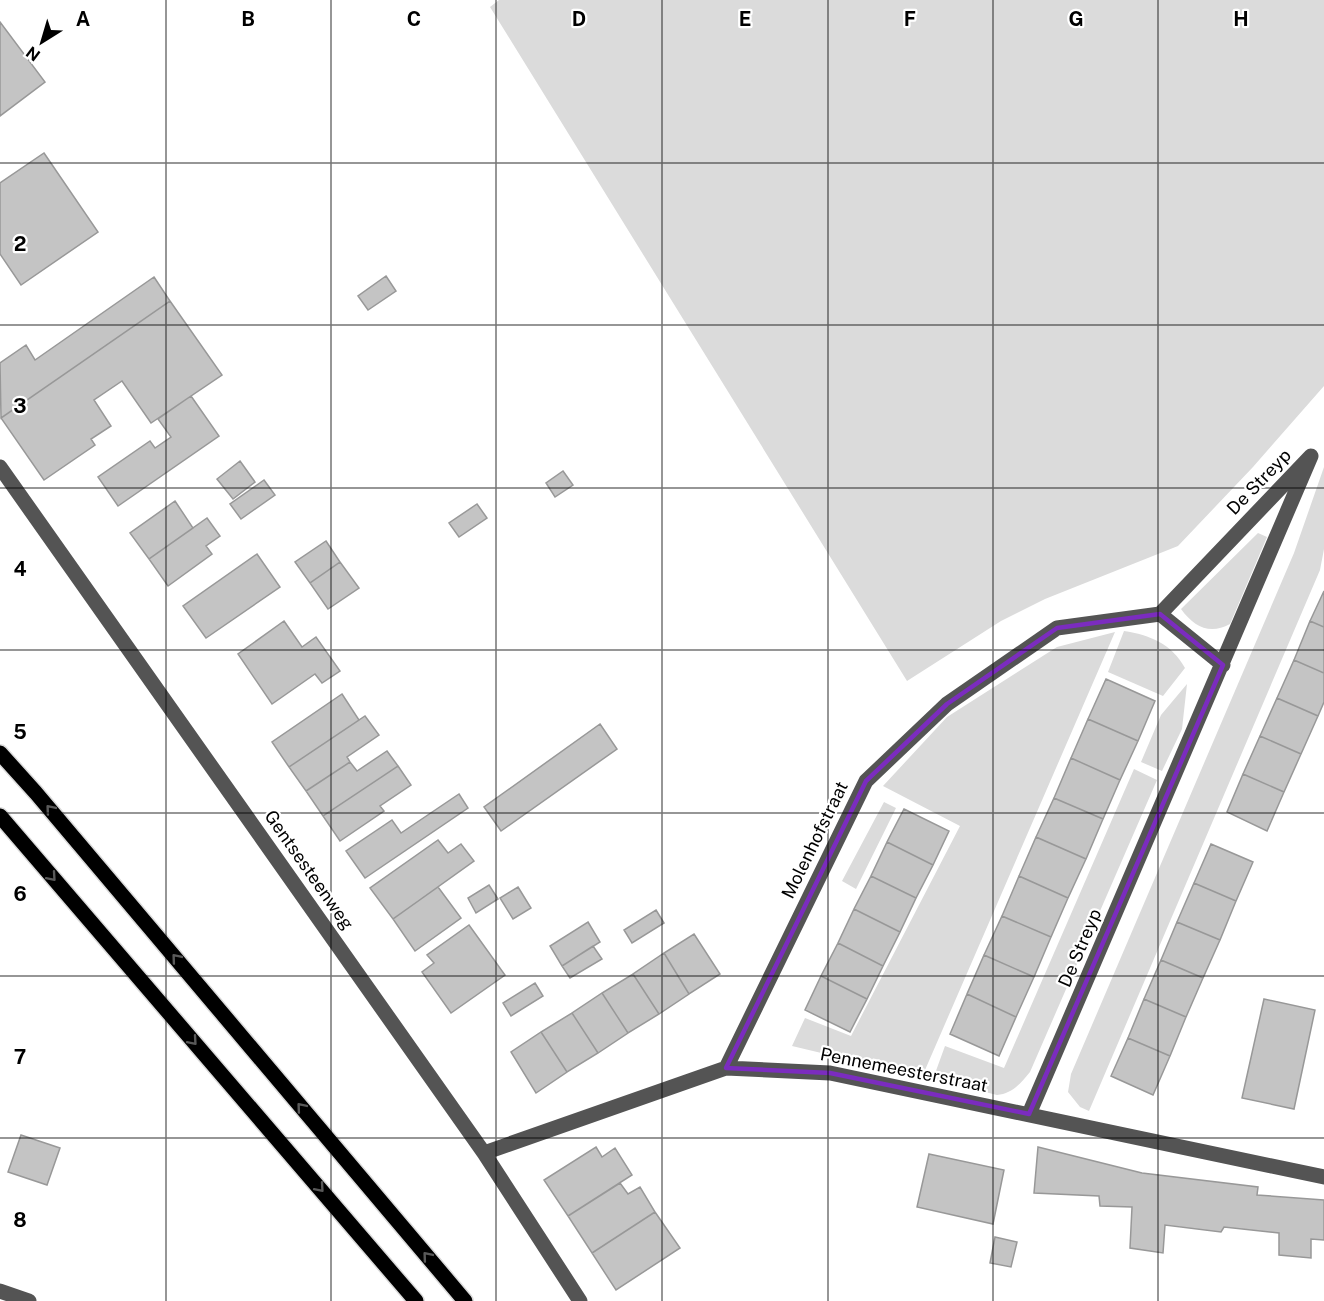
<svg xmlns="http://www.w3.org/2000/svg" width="1324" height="1301" viewBox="0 0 1324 1301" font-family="'Public Sans',sans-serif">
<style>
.green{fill:#dbdbdb}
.building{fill:#c4c4c4;stroke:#989898;stroke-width:1.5}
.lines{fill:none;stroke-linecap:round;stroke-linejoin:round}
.major-casing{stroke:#dbdbdb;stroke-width:18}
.minor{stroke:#545454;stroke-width:15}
.major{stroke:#000;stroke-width:15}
.oneway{stroke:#595959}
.marked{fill:none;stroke:#7b2cbf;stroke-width:4.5;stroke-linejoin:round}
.grid{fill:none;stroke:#000;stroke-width:1.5;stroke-opacity:0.55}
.labels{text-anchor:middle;stroke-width:4.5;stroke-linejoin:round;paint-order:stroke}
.street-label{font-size:18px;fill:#000;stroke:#fff}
.grid-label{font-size:20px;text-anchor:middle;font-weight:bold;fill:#000;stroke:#fff;stroke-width:4.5;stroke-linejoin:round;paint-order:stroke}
</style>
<rect width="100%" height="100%" fill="#fff"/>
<path class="green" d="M499,0h825v386l-71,81 -75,79 -133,53 -44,22 -94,60 -417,-674z
M1324,467v82l-4,21 -231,541 -9,-4 -12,-15 3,-18 223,-521z
M1258,533l9,4 -37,87c-20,11 -36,3 -49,-15z
M1124,631c26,4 48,13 61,37l-22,28 -55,-24z
M1115,632l-193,445 -130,-31 13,-28 46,18 109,-210 -77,-40 64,-69 110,-70z
M1187,684l-5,45 -20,42 -21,-9 20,-47z
M1134,769l23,11 -127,292c-9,11 -18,22 -33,23l-64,-16 12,-33 59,22z
M884,802l12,6 -40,81 -14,-8z"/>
<path class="building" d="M0,22l45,60 -45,34z
M44,153l54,79 -77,53 -21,-31v-71z
M386,276l10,15 -28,19 -10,-14z
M154,277l16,24 -169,117 -1,-55 26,-18 9,15z
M170,301l52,74 -71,48 -29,-42 -28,19 17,26 -20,13 4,6 -51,35 -43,-62z
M191,396l28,40 -101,70 -20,-29 52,-36 5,7 16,-11 -13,-18z
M240,461l15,21 -22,17 -16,-20z
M563,471l10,14 -18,12 -9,-14z
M264,480l11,15 -34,24 -11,-15z
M175,501l18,27 -44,31 -19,-26z
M477,504l10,14 -28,19 -10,-14z
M207,518l13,18 -14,10 6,8 -44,32 -19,-27z
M326,541l14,21 -30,21 -15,-21z
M257,554l23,33 -74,51 -23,-32z
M340,562l19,26 -31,21 -18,-26z
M1324,591v36l-14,-6z
M284,621l18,26 14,-10 24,34 -18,12 -7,-9 -43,30 -34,-50z
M1310,621l14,6v46l-30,-13z
M1294,660l30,13v29l-6,14 -41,-18z
M1106,679l49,22 -17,40 -50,-22z
M342,694l17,26 -70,47 -17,-25z
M1277,698l41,18 -17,38 -41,-18z
M365,716l14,19 -32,22 3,5 -44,29 -17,-24z
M1088,719l50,22 -18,39 -49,-22z
M600,724l17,25 -116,82 -17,-24z
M1260,736l41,18 -17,38 -41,-18z
M387,751l11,15 -75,50 -17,-25 44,-29 7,9z
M1071,758l49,22 -17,39 -49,-21z
M398,766l13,19 -31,21 4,5 -44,30 -17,-25z
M1243,774l41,18 -17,39 -40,-19z
M459,794l9,14 -103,70 -19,-27 46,-31 9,13z
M1054,798l49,21 -17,40 -50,-22z
M904,809l45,22 -16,34 -46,-23z
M1036,837l50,22 -18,39 -49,-22z
M438,840l10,13 13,-9 13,17 -81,58 -23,-31z
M887,842l46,23 -17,33 -45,-22z
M1211,844l42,18 -17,39 -42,-18z
M871,876l45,22 -16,34 -46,-23z
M1019,876l49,22 -17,39 -49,-21z
M1194,883l42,18 -16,39 -43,-18z
M489,885l9,14 -22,14 -8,-15z
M438,887l23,31 -46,33 -22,-32z
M518,887l13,21 -18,11 -13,-21z
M854,909l46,23 -17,34 -45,-23z
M656,910l8,13 -32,20 -8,-13z
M1002,916l49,21 -17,40 -50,-22z
M588,922l12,20 -38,24 -12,-20z
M1177,922l43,18 -17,38 -42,-18z
M469,925l36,50 -54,38 -29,-41 12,-9 -7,-8z
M694,934l26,40 -31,20 -25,-41z
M838,943l45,23 -16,33 -46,-23z
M593,946l9,13 -32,19 -8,-12z
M664,953l25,41 -30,20 -26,-40z
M984,955l50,22 -18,40 -49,-23z
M1161,960l42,18 -17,39 -42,-18z
M633,974l26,40 -31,19 -26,-40z
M821,976l46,23 -17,33 -45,-22z
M535,983l8,13 -32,20 -8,-13z
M602,993l26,40 -30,20 -26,-40z
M967,994l49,23 -17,39 -49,-22z
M1144,999l42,18 -16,39 -42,-18z
M1264,999l51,11 -21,99 -52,-11z
M572,1013l26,40 -31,19 -26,-40z
M541,1032l26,40 -31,21 -25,-41z
M1128,1038l42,18 -17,39 -42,-19z
M21,1135l39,13 -13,37 -39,-13z
M596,1147l6,10 13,-9 17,27 -64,41 -24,-36z
M1038,1147l104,26 116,14 -1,8 67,5v40l-13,-1v19l-32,-3v-22l-55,-6 -3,5 -56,-7 -2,28 -33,-5 2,-41 -32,-1 -1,-10 -65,-3z
M929,1154l75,16 -11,54 -76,-17z
M620,1183l8,11 12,-7 15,25 -63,41 -24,-37z
M655,1212l25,36 -64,42 -24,-37z
M995,1237l22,5 -6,25 -21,-4z"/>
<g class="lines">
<g class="major-casing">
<path id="major" d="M0,753l36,40 429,508
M0,816l416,485"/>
</g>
<path class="minor" d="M0,467l484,686 96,148
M726,1068l140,-287 81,-77 110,-76 103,-14
M1029,1114l282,-658 -151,158 63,51
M484,1153l242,-85 104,5 494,104
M0,1291l29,10"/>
<use href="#major" class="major"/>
</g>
<defs><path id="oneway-chevron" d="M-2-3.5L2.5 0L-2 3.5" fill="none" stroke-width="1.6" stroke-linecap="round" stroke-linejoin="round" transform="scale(1.5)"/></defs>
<g class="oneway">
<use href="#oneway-chevron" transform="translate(50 809) rotate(-130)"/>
<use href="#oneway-chevron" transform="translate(52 877) rotate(49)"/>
<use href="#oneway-chevron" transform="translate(176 958) rotate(-130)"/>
<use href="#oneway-chevron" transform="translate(193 1041) rotate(49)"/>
<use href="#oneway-chevron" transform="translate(301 1107) rotate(-130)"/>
<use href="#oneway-chevron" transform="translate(320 1188) rotate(49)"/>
<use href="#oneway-chevron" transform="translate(427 1256) rotate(-130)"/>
</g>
<path class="marked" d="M1160,614l63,51 -194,449 -199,-41 -104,-5 140,-287 81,-77 110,-76z"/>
<path class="grid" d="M166,0v1301M331,0v1301M496,0v1301M662,0v1301M828,0v1301M993,0v1301M1158,0v1301M0,163h1324M0,325h1324M0,488h1324M0,650h1324M0,813h1324M0,976h1324M0,1138h1324"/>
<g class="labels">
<g class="street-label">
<text transform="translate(1259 482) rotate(-46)" y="6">De Streyp</text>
<text transform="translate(815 840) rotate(-64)" y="6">Molenhofstraat</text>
<text transform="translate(309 870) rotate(55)" y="6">Gentsesteenweg</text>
<text transform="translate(1080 948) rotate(-67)" y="6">De Streyp</text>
<text transform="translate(904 1070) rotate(11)" y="6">Pennemeesterstraat</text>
</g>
</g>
<g class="grid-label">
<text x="83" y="26">A</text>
<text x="248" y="26">B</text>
<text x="414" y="26">C</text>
<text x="579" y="26">D</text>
<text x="745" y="26">E</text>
<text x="910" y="26">F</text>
<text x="1076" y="26">G</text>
<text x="1241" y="26">H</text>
<text x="20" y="251">2</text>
<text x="20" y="413">3</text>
<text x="20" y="576">4</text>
<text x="20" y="739">5</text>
<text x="20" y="901">6</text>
<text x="20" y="1064">7</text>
<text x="20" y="1227">8</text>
</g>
<g transform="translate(42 42) rotate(217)" stroke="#ffffff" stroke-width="4.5" paint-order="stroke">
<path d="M0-4.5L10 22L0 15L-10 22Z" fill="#000000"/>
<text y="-9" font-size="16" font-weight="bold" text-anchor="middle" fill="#000000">N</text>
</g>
</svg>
